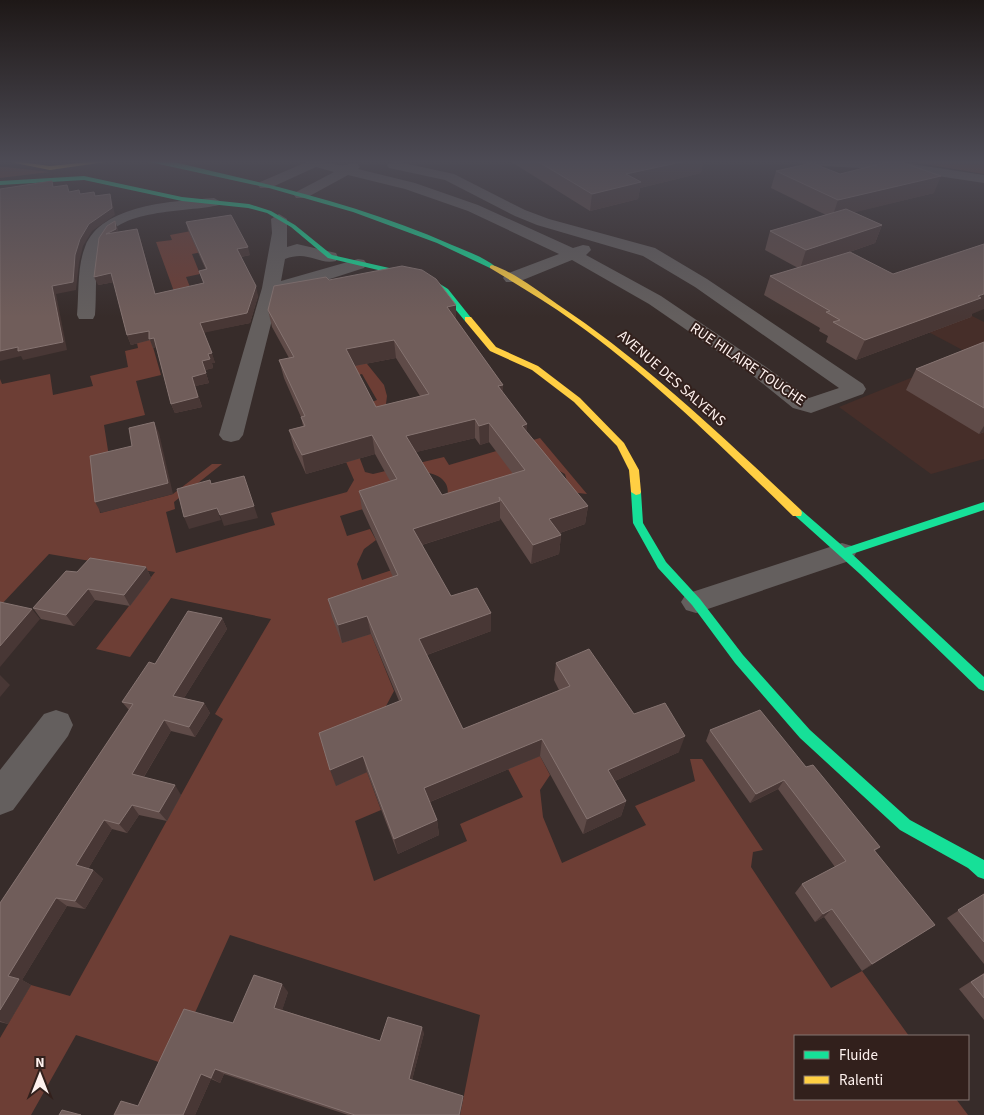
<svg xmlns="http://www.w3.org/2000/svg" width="984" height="1115" viewBox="0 0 984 1115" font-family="'Source Sans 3',sans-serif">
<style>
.built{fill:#462e29}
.green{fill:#6d3e35}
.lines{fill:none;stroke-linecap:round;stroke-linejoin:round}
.street{fill:#645f5e;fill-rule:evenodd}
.fast{fill:#16e098;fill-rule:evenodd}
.slow{fill:#ffcf43;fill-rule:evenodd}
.wall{fill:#5f4b48;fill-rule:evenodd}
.shaded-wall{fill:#483735}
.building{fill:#705d5a;stroke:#867471;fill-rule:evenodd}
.labels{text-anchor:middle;stroke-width:4;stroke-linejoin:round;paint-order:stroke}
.far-street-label{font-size:15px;fill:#fef1ee;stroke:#32201c}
</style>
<rect width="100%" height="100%" fill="#372c2a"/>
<path class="built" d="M928,294l56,28v137l-53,15 -92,-67 131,-53 -83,-44z"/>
<path class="green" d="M907,161h77v13z
M0,167h6l44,5 -50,6z
M207,228l10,21 -25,5 8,20 -14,3 10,25 -43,45 8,28 -25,6 9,34 -41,10 6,38 -11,43 1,7 73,-19 39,-30h10l-48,38 1,7 -9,3 10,41 99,-28 -4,-12 76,-21 7,-12 -15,-34 33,-44 5,-2 -15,-26 -4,1 -20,-33 13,2 33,41 3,11 -4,32 -26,23 8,21 8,2 71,-17 5,8 91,-27 47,56 -17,-2 -5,-18c-19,-11 -50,-16 -58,10l-61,16c11,-29 -32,-33 -50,-24 -3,2 -6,5 -9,8l-1,18 -46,14 7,20 23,-7 6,11 -12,9 -7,15 5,16 30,-10 10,23 -31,41 23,57 -8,15 -2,19 -48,60 31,-13 14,38 -26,11 19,60 93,-40 -7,-17 63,-27 -15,-28 32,-13 10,19 -10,15 3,27 19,46 84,-38 -11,-19 60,-25 -5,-22h12l61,91 -10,2 -2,15 80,121 31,-17 47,65h-114v63h161l12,16h-508l20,-100 -250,-80 -59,131 -95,-31 -45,80h-31v-77l31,-53 39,11 153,-277 -8,-5 56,-95 -100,-21 -41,59 -34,-8 59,-77 -106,-18 -49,52v-227l2,5 48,-10 3,21 40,-9 -3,-10 38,-9 -3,-16 13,-3 -3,-15 41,-36 -20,-55 16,-2 -2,-5z"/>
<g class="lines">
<path class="street" d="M309,161c13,0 20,3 32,4 6,1 10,-3 17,-1l2,3 -2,2 57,14 63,22 95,43 10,-3 6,1 2,4 -5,5 75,41 105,71 43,31 30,-10 -144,-101 -52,-31 -106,-31 -22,-9 -70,-36 -56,-12 -2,-3 7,-4 60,13 71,36 24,9 106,29 52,31 156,105 3,5 -3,5 -52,19 -18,-5 -41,-33 -103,-71 -77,-44 -54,22h-12l-3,-4 3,-4 53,-20 -91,-43 -63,-22 -57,-14 -42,23h-10l-2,-3 2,-3 38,-20 -18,-5 -46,21h-10l-2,-3 2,-3z
M798,161l100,1 86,13v8l-86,-13 -93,-5z
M214,198l7,4 -2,3c-32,8 -104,2 -118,41 -7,21 -4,47 -6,69l-2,4h-14l-2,-4c2,-22 0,-48 8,-68 16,-43 90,-46 129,-49z
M279,214l8,5v28l10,-3 39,9 2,4 -2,4c-19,4 -27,-11 -51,-2l-4,22 77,-22 6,1 3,4 -3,4 -62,20 -23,4 -36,143 -4,5 -8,2 -8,-2 -4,-5 43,-147 10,-55 -1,-14z
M842,543l10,3 4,7 -4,7 -156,53 -10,-3 -5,-8 5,-8z
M56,710l12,4 5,11 -5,11 -55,74 -13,5v-45l44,-56z"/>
<path class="fast" d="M145,161c24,-3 52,7 75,12 79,18 158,39 232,72 14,6 32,12 44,22l-6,1 -53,-25 -84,-31 -84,-24z
M84,176l98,21 67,7 22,7 24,14 37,30 97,22 19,12 24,30 -7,2 -23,-28 -18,-12 -96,-23 -37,-31 -24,-14 -19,-5 -66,-7 -98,-21 -84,5v-4z
M636,489l5,3 2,31 23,39 34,37 43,56 67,75 100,90 74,40v19l-6,-2 -10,-9 -68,-38 -100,-92 -65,-75 -43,-58 -34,-37 -25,-45 -2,-31z
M984,502v8l-132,44 132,123v14l-5,-2 -119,-115 -68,-61 1,-3h8l44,38z"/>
<path class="slow" d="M13,161l37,5 49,-5h13l-62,9 -35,-7z
M492,265c22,7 46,26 65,39 89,59 166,133 244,206l1,3 -1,3h-8c-70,-68 -140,-138 -220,-195 -26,-19 -55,-36 -83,-53v-2z
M465,317h6l25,30 42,19 42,32 44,45 15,27 2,22 -1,2 -4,1 -5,-3 -2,-22 -12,-24 -43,-44 -42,-32 -42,-19 -25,-30z"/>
</g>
<path class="wall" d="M513,161h190l-2,12 -61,15 -2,11 -48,12 -77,-48z
M776,171l64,3 94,19 -80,19 28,13 -7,18 -34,12 131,59 -1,3 -115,43 -30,-18 2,-6 -9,-5 1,-3 -56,-33 6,-19 28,-8 -33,-18 5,-19 56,-16 -55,-27z
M186,222l64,33 -9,2 17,39 -8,27 -46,9 11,31h-3l1,5 -8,2 4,13 -14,3 7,21 -27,6 -4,-9 -15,-57 -3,1 -3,-8 -19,5 -4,-10 -13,-53 -16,3 20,-56v3l22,6 15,56 48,-11 -4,-12 7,-1 -18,-40z
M329,280l127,40 47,65v8l24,31 -1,7 62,75 -3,18 -25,9 1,2 -2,19 -28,10 -31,-46v2l-78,25 29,51 40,35 -64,24 36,74 96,-39 -5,-10 2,-17 78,51 45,38 -64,29 11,20 -5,15 -38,18 -43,-78 -110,46 7,18 2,15 -41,19 -31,-82 -31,14 63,-85 -28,-67 -29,9 -10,-26 -4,-18 65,-22 -31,-68 -3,-18 31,-10 -15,-27 -69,20 -12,-26 -5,-18 14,-4 -2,-9 -17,-39 -5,-18 10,-2 -17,-31 -4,-17zM396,358l24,38 -44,11 -22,-41zM475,438l5,7 9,-3 24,32 -71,21 -26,-43z
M984,342v90l-5,2 -73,-44 10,-21z
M146,567l5,11 -21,28 -35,-6 -21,26 -33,-7 -8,-11 44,-36z
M222,618l5,11 -43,69 20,5 6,10 -15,24 -24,-6 -27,46 37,18 -14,26 -28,-6 -12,18 -15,-4 -24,40 5,1 10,9 -18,30 -18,-3 -45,74 9,5 -23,39 -8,-2v-119l129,-193 -7,-8 33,-38z
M710,730l96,37 74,80 -5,4 49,81 -62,39 -38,-54 -9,5 -20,-29 7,-9 33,-17 -57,-78 -28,14 -44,-62z
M984,894v70l-37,-46z
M984,973v47l-25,-31z
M288,992l-6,18 98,31 44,-8 -12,47 51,20 -3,15h-112l-124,-41 -4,9 -9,-4 -16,36h-81l24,-9 95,-83z"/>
<path class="shaded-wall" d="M686,161h17l-2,12 -61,15 -2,11 -48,12 2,-17 34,-20z
M941,176l-7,17 -102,25 6,-18z
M110,194l2,7 3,14 -23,16 -9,15 -4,17 -3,27 -20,4 11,56 -44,10 -2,-4 -21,5v-10l18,-4 34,-61 23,-31 5,-16z
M115,221l3,8 1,9 -13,-4z
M882,225l-7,18 -75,26 6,-19z
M137,229l3,9 18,65 -3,-9z
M248,247l2,8 -10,2 -3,-8z
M111,273l4,9 -17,3 -4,-8z
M256,286l2,10 -8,27 -47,10 -3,-10z
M984,294v15l-12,5 -1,3 -115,43 9,-20z
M456,305v18l-9,-16z
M149,331l5,7 3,9 -4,1 -3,-8 -19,5 -4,-10z
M394,340l2,18 -47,9 -3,-18z
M212,353l3,10h-3l1,5 -8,2 4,13 -14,3 7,21 -27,6 -4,-9 21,-27 10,-16 6,-7z
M503,385v18l-5,-17z
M475,419v19l-67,16 -2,-18z
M154,422l5,11 14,61 -72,19 -6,-11z
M489,423v19l-9,3 -1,-19z
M527,424l-1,19 -4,-17z
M984,426v6l-5,2z
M372,435l3,19 -69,20 -4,-19z
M500,501v19l-85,27 -2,-18z
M254,506l4,12 -34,8 -4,-11z
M588,506l-3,18 -37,13 1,-18z
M217,508l4,12 -32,9 -5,-12z
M561,535l-2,19 -28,10 2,-19z
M146,567l5,11 -21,28 -6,-11z
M88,589l7,11 -21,26 -8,-11z
M32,609l8,10 -40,48v-21z
M491,613v18l-70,26 -2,-18z
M367,616l4,18 -29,9 -4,-18z
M222,618l5,11 -48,77 -6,-10z
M0,675l10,10 -10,12z
M204,703l6,10 -15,24 -6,-10z
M164,720l7,11 -31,52 -8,-9z
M685,736l-6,16 -75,34 4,-16z
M542,739l-2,17 -113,47 -3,-15z
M363,756l4,16 -31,14 -6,-16z
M784,780l-6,9 -28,14 6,-9z
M175,785l6,10 -14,26 -8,-9z
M626,801l-5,15 -38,18 4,-15z
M132,805l7,10 -12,18 -8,-9z
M104,820l8,9 -27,45 -9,-9z
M437,820l2,15 -41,19 -4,-15z
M93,870l10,9 -18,30 -10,-8z
M56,898l11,8 -45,74 9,5 -23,39 -8,-3v-11l8,-34z
M832,909l-8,8 -9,5 8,-8z
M935,925l-11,7 -62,39 10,-7z
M282,984l6,8 -7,22 -7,-6z
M422,1027l2,6 -13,51 -2,-5z
M215,1069l9,5 -4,9 -9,-5z
M201,1074l10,5 -16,36h-12z"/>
<path class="building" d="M537,161h149l-60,13 15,8 -49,12z
M892,161h6l43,15 -103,24 -62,-29 36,-8 28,11z
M52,181l1,6 14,-2 2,7 10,-2 1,4 14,-2 1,4 15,-2 2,14 -23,16 -9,15 -5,16 -2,27 -21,4 11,56 -45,9v-4l-18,4v-162z
M846,209l36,16 -76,25 -36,-19z
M231,215l17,32 -11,2 19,37 -9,27 -47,10 12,30 -4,1 2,5 -8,2 4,12 -14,4 6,20 -27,7 -17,-66 -5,1v-8l-22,4 -16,-62 -17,4 5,-39 8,-12 8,-5 1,8 -10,5 31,-5 18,65 49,-11 -5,-12 8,-2 -21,-47z
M984,244v50l-6,2 3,2 -116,42 -32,-18 7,-2 -14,-8 4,-1 -60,-35 80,-24 43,22z
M402,266l20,4 14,9 20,26 -9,2 56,78 -5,1 29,38 -5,2 66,80 -39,13 12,16 -28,10 -34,-48 1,4 -87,28 38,67 26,-8 14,25 -72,26 44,90 107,-43 -14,-23 33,-14 45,65 31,-11 20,33 -77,34 18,31 -39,18 -45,-80 -118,49 13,32 -43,19 -31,-83 -33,14 -11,-37 83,-33 -35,-84 -29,9 -10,-26 70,-24 -39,-84 38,-12 -25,-44 -70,20 -13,-25 16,-4 -4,-9 4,-1 -26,-56 15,-3 -26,-47 6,-24 52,-9 3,3zM394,340l35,54 -53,13 -30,-58zM475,419l4,7 10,-3 36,47 -83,25 -36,-59z
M984,342v66l-68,-39z
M154,422l14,61 -73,19 -5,-46 42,-10 -3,-18z
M244,476l10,30 -34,9 -3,-7 -33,9 -7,-28 33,-9 1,4z
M90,558l56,9 -22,28 -36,-6 -22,26 -33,-7 33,-37 11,1z
M0,602l32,7 -32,37z
M188,611l34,7 -49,78 31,7 -15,24 -25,-7 -32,54 43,11 -16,27 -27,-7 -13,19 -15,-4 -28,45 17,5 -18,31 -19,-3 -48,78 11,3 -19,31v-107l133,-199 -11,-2 27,-40 6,2z
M760,710l46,57 7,-2 67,82 -6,3 61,75 -63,39 -40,-55 -9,5 -21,-30 44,-23 -62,-81 -28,14 -46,-64z
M984,894v48l-26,-32z
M984,974v24l-13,-16z
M254,975l28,9 -8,24 106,33 8,-24 34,10 -13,52 54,17 -4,19h-104l-140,-46 -4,9 -10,-4 -18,41h-69l7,-14 17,5 46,-97 49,14z
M62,1110l19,5h-22z"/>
<linearGradient id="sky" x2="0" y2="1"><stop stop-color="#1e1817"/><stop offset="0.51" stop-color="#4d4b55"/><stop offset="1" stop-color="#4d4b55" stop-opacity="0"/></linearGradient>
<rect width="984" height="317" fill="url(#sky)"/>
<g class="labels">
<g class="far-street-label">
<text transform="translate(748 364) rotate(34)" y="5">RUE HILAIRE TOUCHE</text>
<text transform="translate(672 378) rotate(41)" y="5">AVENUE DES SALYENS</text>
</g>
</g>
<rect x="794" y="1035" width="175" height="65" fill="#32201c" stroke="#847470"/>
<rect x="804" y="1051" width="25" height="8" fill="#16e098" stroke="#847470"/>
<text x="839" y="1060" font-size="15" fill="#fef1ee">Fluide</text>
<rect x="804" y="1076" width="25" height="8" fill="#ffcf43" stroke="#847470"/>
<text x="839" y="1085" font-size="15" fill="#fef1ee">Ralenti</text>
<g transform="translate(40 1075)" stroke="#32201c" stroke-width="4" paint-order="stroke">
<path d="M0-4L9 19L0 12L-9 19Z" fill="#fef1ee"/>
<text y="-8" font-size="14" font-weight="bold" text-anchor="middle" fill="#fef1ee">N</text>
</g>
</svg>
